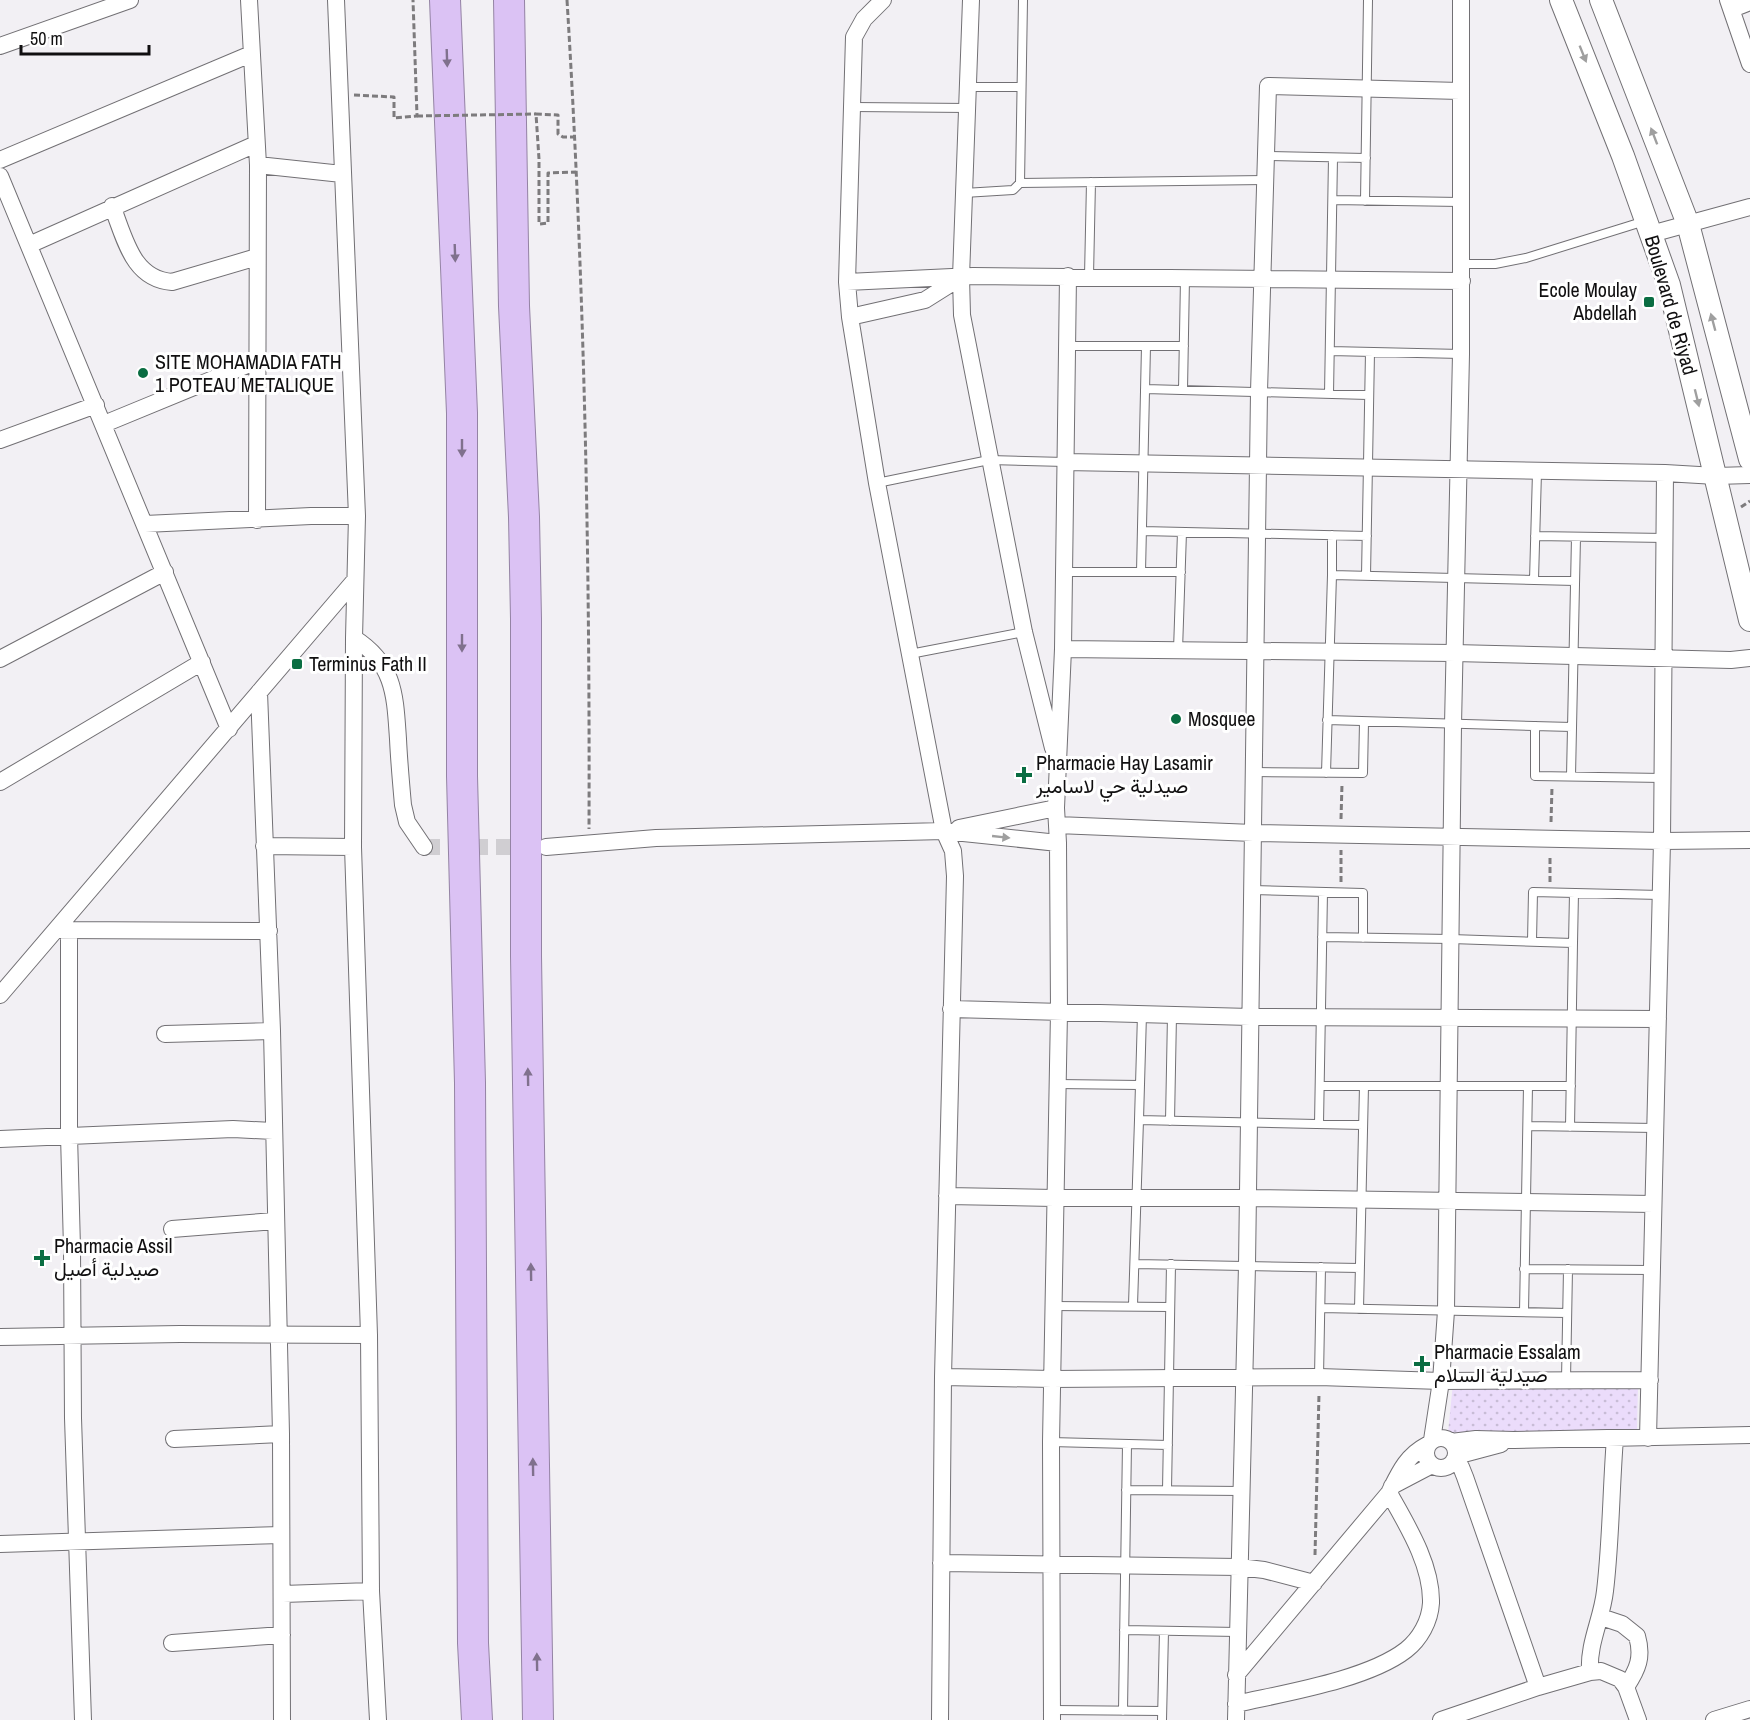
<svg xmlns="http://www.w3.org/2000/svg" width="1750" height="1720" viewBox="0 0 1750 1720" font-family="'Archivo Narrow',Vazirmatn,sans-serif">
<style>
.grass{fill:url(#grass-dots)}
.lines{fill:none;stroke-linecap:round;stroke-linejoin:round}
.minor-tunnel{stroke:#d0ced2;stroke-width:16;stroke-dasharray:16 8;stroke-linecap:butt}
.service-casing{stroke:#727074;stroke-width:10}
.minor-casing{stroke:#727074;stroke-width:18}
.secondary-casing{stroke:#727074;stroke-width:24}
.motorway-casing{stroke:#9483a4;stroke-width:32}
.path{stroke:#7d7b7d;stroke-width:3;stroke-dasharray:6 3;stroke-linecap:butt}
.service{stroke:#fff;stroke-width:8}
.minor{stroke:#fff;stroke-width:16}
.secondary{stroke:#fff;stroke-width:22}
.motorway{stroke:#dbc2f4;stroke-width:30}
.path-bridge{stroke:#7d7b7d;stroke-width:3;stroke-dasharray:6 3;stroke-linecap:butt}
.oneway{fill:#9f9f9f}
.oneway2{fill:#80718d}
.poi-dot{fill:#0a6d42;stroke:#fff;stroke-width:2}
.labels{text-anchor:middle;stroke-width:6;stroke-linejoin:round;paint-order:stroke}
.poi-label{font-size:20px;fill:#100f10;stroke:#fff;text-anchor:start}
.street-label{font-size:20px;fill:#100f10;stroke:#fff}
</style>
<defs>
<pattern id="grass-dots" width="8" height="8" patternUnits="userSpaceOnUse" patternTransform="scale(1.5)"><rect width="8" height="8" fill="#ebdcfb"/><path d="M2 2h.1M6 6h.1" fill="none" stroke="#c8bcd6" stroke-width="1.8" stroke-linecap="round"/></pattern>
</defs>
<rect width="100%" height="100%" fill="#f2f0f4"/>
<path class="grass" d="M1453,1383l185,2 -1,44 -190,14z"/>
<g class="lines">
<path class="minor-tunnel" d="M424,847h107"/>
<g class="service-casing">
<path id="service" d="M968,87h53
M853,107l115,1
M1266,156l100,2
M1020,183l3,-183
M964,193l49,-3 7,-7 245,-3
M1333,200l127,2
M1365,201l3,-201
M1461,264h34l31,-6 119,-37
M1089,276l2,-94
M1067,346h117
M1330,351l131,3
M1145,389l223,6
M1183,390l2,-112
M1329,394l4,-236
M877,483l112,-23 76,2
M1142,531l225,5
M1535,536l130,2
M1064,572h117
M1141,572l5,-226
M1332,575v-40
M1366,576l4,-224
M1534,580l3,-108
M1178,650l4,-118
M910,654l114,-22
M1327,720l245,7
M1535,726v50l128,2
M1254,772l109,1 1,-51
M1326,773l6,-198 243,6
M1571,776l5,-239
M1252,890l111,3v45
M1322,937l129,2 122,4 -3,184
M1532,941l1,-49 127,3
M1573,943l1,-50
M1057,1084l83,1
M1320,1086h251
M1139,1120l3,-106
M1170,1121l2,-106
M1319,1124l4,-232
M1528,1126l127,2
M1135,1264l225,4
M1524,1269l127,1
M1133,1305l6,-185 224,5
M1053,1306l117,1
M1321,1308l246,5
M1359,1309l5,-223
M1524,1312l4,-226
M1319,1377l2,-110
M1566,1380l2,-111
M1051,1442l117,3
M1126,1490l116,1
M1167,1490l4,-226
M1124,1630l113,2
M1053,1710l109,1
M1123,1711l4,-267
M1162,1720l2,-89"/>
</g>
<g class="minor-casing">
<path id="minor" d="M249,0l9,165 -1,355
M336,0l21,516 -3,122 -1,209 16,488 2,256 7,129
M883,0l-19,19 -10,18 -7,245 3,35 27,166 67,348 9,20 2,25 -12,501 -3,343
M971,0l-10,277 1,38 62,317 29,116
M1728,0l22,64
M1732,9l18,-7
M0,46l130,-46
M0,160l251,-106
M258,165l84,9
M0,176l229,553
M112,206c13,32 20,73 60,76l85,-25
M1651,234l99,-27
M29,245l227,-101
M847,282l126,-6 489,5
M850,317l75,-17 35,-22
M104,424l153,-63
M0,440l96,-35
M1065,462l600,11 51,3 34,-1
M145,524l166,-8h46
M354,638c41,26 41,58 44,101 1,22 3,44 5,66l4,17 17,25
M1063,649l391,4 277,7 19,-2
M0,659l165,-87
M259,692l13,339 9,403 1,286
M0,782l202,-120
M1057,825l196,8 409,8 88,-1
M959,828l97,-20
M264,846l89,1
M546,847l110,-9 288,-7 114,12
M60,930l209,1
M69,930v205l3,113 1,170 10,302
M0,995l355,-415
M951,1009l299,8 408,2
M165,1034l107,-3
M0,1139l233,-10 40,2
M947,1196l107,2h194l405,6
M172,1229l103,-8
M0,1337l180,-3 189,1
M943,1377l109,2 267,-2 122,4 209,-1
M1426 1453a15 15 0 1 1 30 0a15 15 0 1 1-30 0Z
M1648,1438l14,-597 3,-368
M174,1439l107,-5
M1432,1440l9,-59 5,-70 7,-586 8,-371v-354
M1451,1442l25,-3 38,1 236,-5
M1456,1456l45,-12
M1454,1460l7,7 4,10 73,210
M1392,1486l40,-21
M0,1544l281,-9
M941,1563l298,4 25,3 50,13
M283,1594l88,-3
M1601,1617l21,7 15,12c6,21 1,33 -11,51
M172,1643l110,-8
M1590,1672c-2,-29 12,-53 15,-81 6,-50 6,-102 10,-153
M1236,1675l153,-182c10,-20 17,-37 38,-48
M1236,1704c48,-11 131,-24 170,-54 14,-11 24,-29 25,-47 1,-38 -24,-78 -42,-110
M1052,1720l-1,-278 8,-430 -1,-169 -2,-35 7,-159 5,-373
M1236,1720l11,-455 12,-873 9,-306 192,5
M1441,1720l97,-33 52,-15 11,-1 19,8 6,8 12,33
M1714,1720l36,-11"/>
</g>
<g class="secondary-casing">
<path id="secondary" d="M1561,0l62,156 46,129 81,335
M1601,0l87,224 62,235"/>
</g>
<g class="motorway-casing">
<path id="motorway" d="M445,0l17,413v363l8,307 3,560 4,77
M509,0l5,306 10,211 2,102v337l12,764"/>
</g>
<path class="path" d="M567,0c17,276 23,553 22,829
M354,95l40,2v21l23,-2 -4,-116
M576,137h-13l-5,-3v-19l-22,-1 3,45v65l9,-1v-50l28,-1
M1741,507l9,-6
M1341,819l1,-35
M1551,822l1,-35
M1341,882v-32
M1550,882v-26
M1315,1555l4,-161"/>
<use href="#service" class="service"/>
<use href="#minor" class="minor"/>
<use href="#secondary" class="secondary"/>
<use href="#motorway" class="motorway"/>
<path class="path-bridge" d="M417,116l119,-2"/>
</g>
<defs><path id="oneway-solid" d="M-6-.8H1V-3.2L6.5 0L1 3.2V.8H-6Z" transform="scale(1.5)"/></defs>
<g class="oneway">
<use href="#oneway-solid" transform="translate(1583 54) rotate(68)"/>
<use href="#oneway-solid" transform="translate(1654 136) rotate(-111)"/>
<use href="#oneway-solid" transform="translate(1713 322) rotate(-105)"/>
<use href="#oneway-solid" transform="translate(1697 398) rotate(76)"/>
<use href="#oneway-solid" transform="translate(1001 837) rotate(6)"/>
</g>
<g class="oneway2">
<use href="#oneway-solid" transform="translate(447 58) rotate(88)"/>
<use href="#oneway-solid" transform="translate(455 253) rotate(88)"/>
<use href="#oneway-solid" transform="translate(462 448) rotate(90)"/>
<use href="#oneway-solid" transform="translate(462 643) rotate(90)"/>
<use href="#oneway-solid" transform="translate(528 1077) rotate(-91)"/>
<use href="#oneway-solid" transform="translate(531 1272) rotate(-91)"/>
<use href="#oneway-solid" transform="translate(533 1467) rotate(-91)"/>
<use href="#oneway-solid" transform="translate(537 1662) rotate(-91)"/>
</g>
<g class="poi-dot">
<rect x="1643" y="296" width="12" height="12" rx="3"/>
<circle cx="143" cy="373" r="6"/>
<rect x="291" y="658" width="12" height="12" rx="3"/>
<circle cx="1176" cy="719" r="6"/>
<path d="M1021 766h6v6h6v6h-6v6h-6v-6h-6v-6h6z"/>
<path d="M39 1249h6v6h6v6h-6v6h-6v-6h-6v-6h6z"/>
<path d="M1419 1355h6v6h6v6h-6v6h-6v-6h-6v-6h6z"/>
</g>
<g class="labels">
<g class="poi-label">
<text x="1637" y="297" text-anchor="end">Ecole Moulay<tspan x="1637" dy="23">Abdellah</tspan></text>
<text x="155" y="369">SITE MOHAMADIA FATH<tspan x="155" dy="23">1 POTEAU METALIQUE</tspan></text>
<text x="309" y="671">Terminus Fath II</text>
<text x="1188" y="726">Mosquee</text>
<text x="1036" y="770">Pharmacie Hay Lasamir<tspan x="1036" dy="23">صيدلية حي لاسامير</tspan></text>
<text x="54" y="1253">Pharmacie Assil<tspan x="54" dy="23">صيدلية أصيل</tspan></text>
<text x="1434" y="1359">Pharmacie Essalam<tspan x="1434" dy="23">صيدلية السلام</tspan></text>
</g>
<g class="street-label">
<text transform="translate(1671 305) rotate(74)" y="7">Boulevard de Riyad</text>
</g>
</g>
<path d="M21 45v9h128v-9" fill="none" stroke="#100f10" stroke-width="3"/>
<text x="30" y="45" font-size="18" fill="#100f10" stroke="#ffffff" stroke-width="4.5" paint-order="stroke">50 m</text>
</svg>
